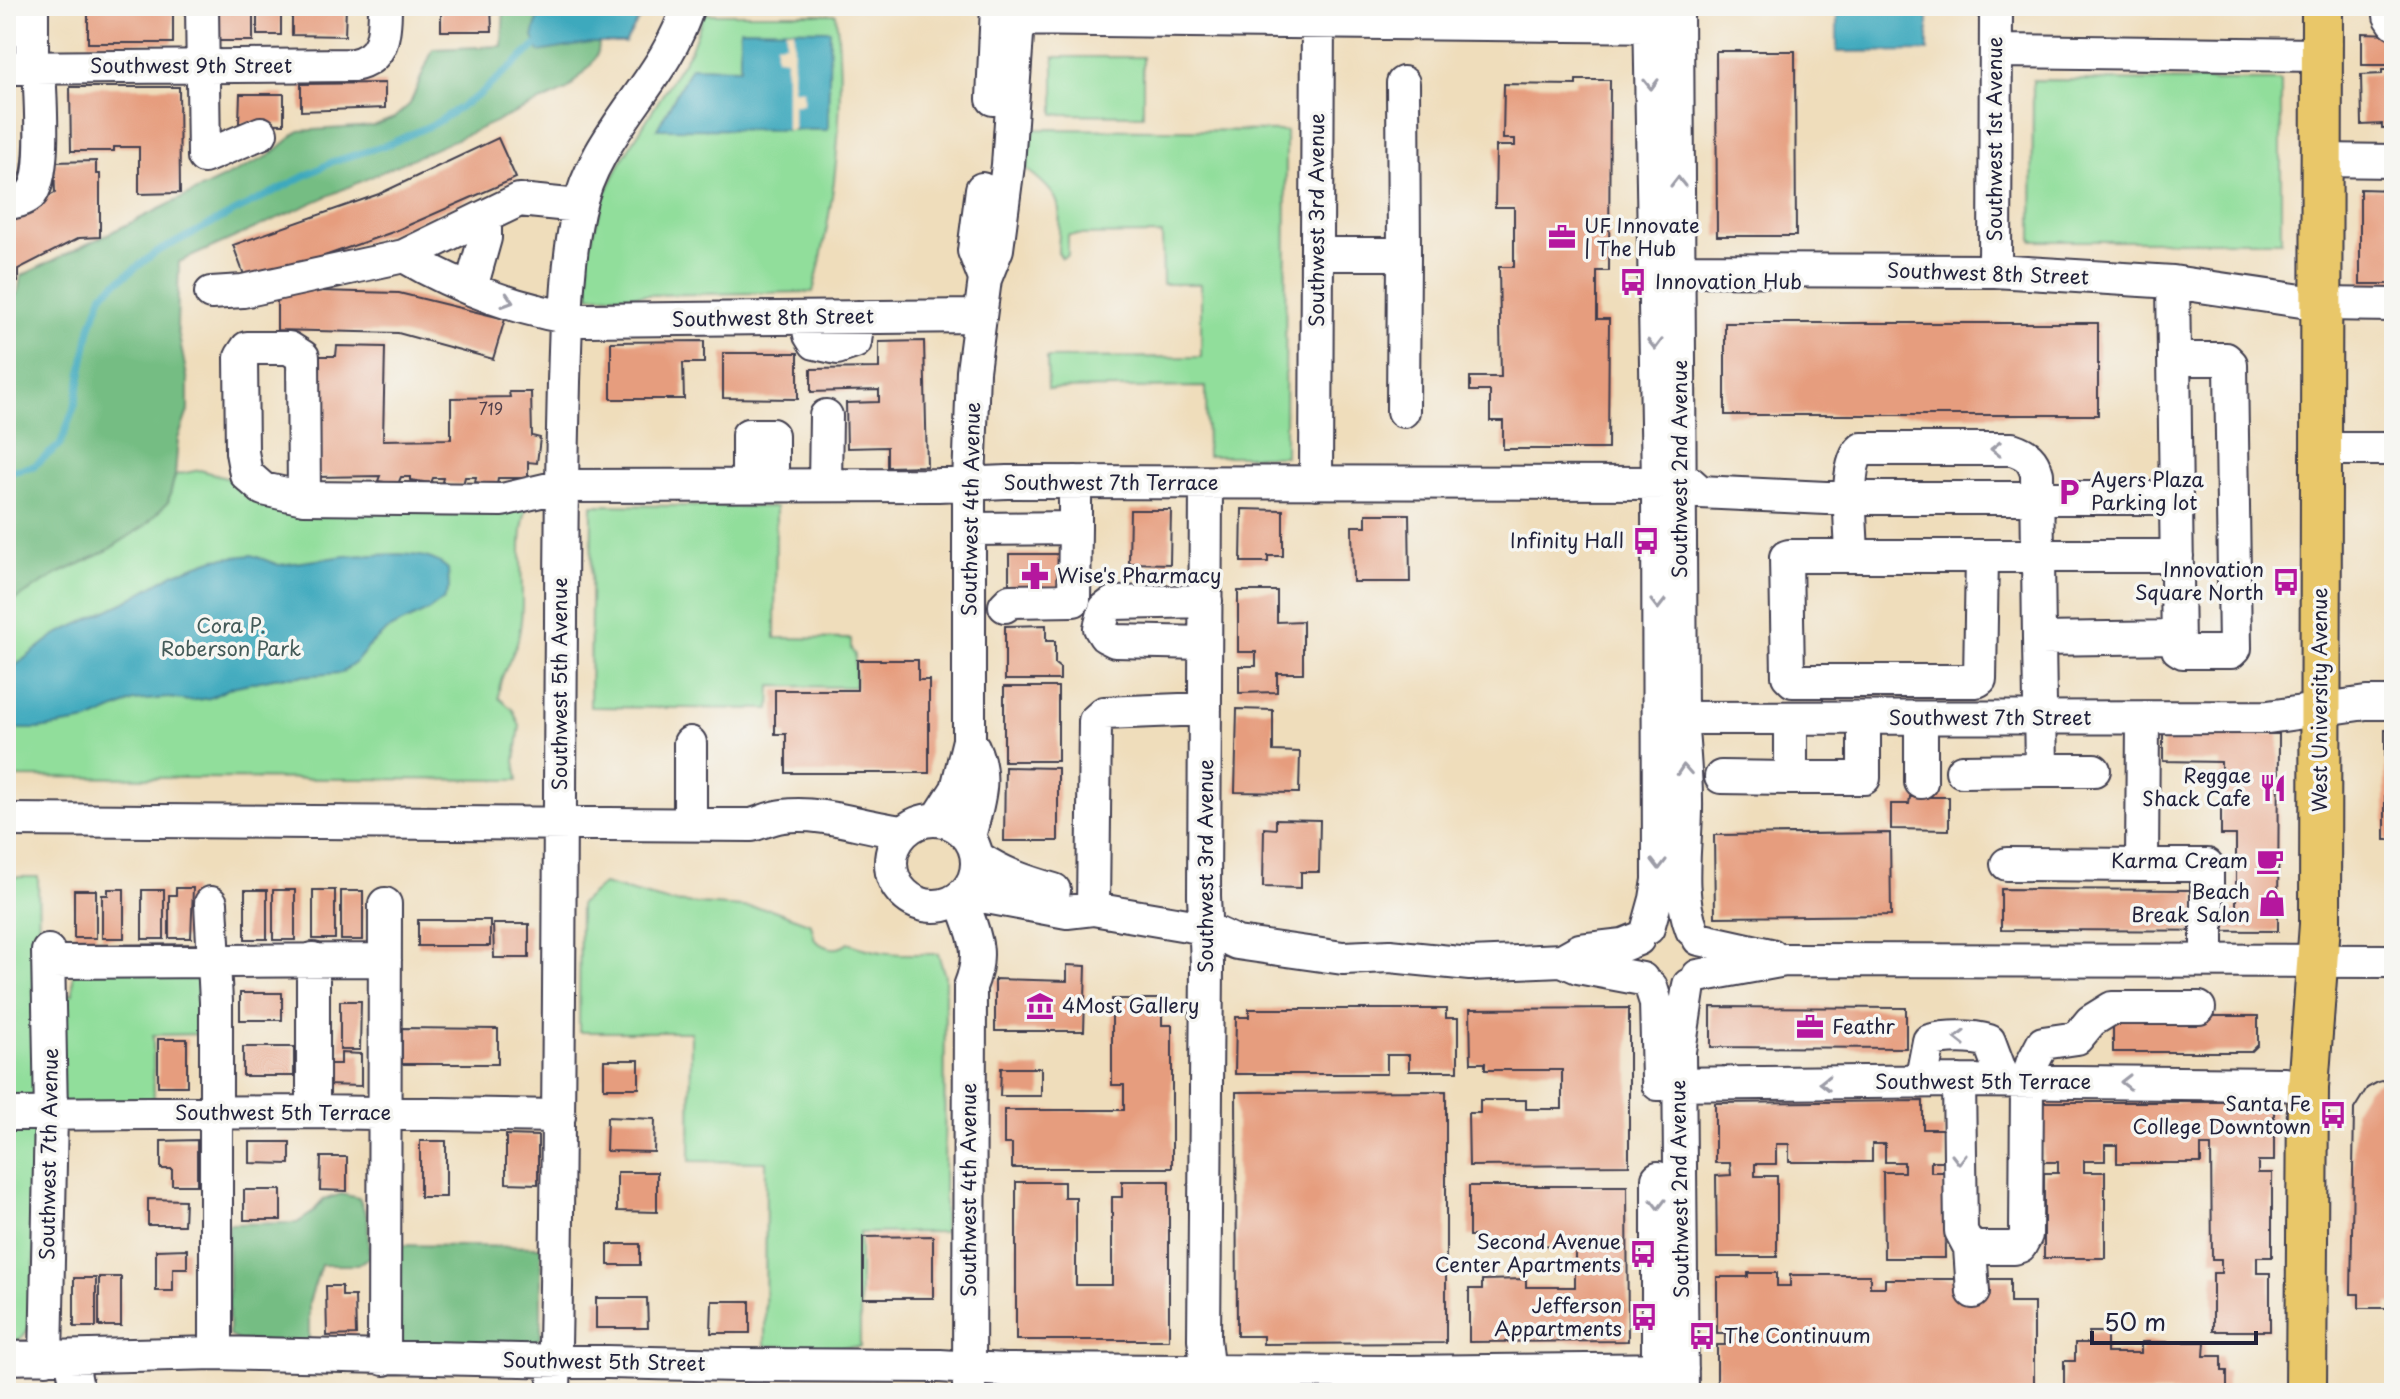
<svg xmlns="http://www.w3.org/2000/svg" width="2400" height="1399" viewBox="0 0 2400 1399" font-family="'Playpen Sans',sans-serif">
<style>
.green{fill:#91de9b;stroke:#5a806b;stroke-width:2}
.forest{fill:#74bd83;stroke:#4b705f;stroke-width:2}
.water{fill:#3da9bd;stroke:#30667c;stroke-width:2}
.pier{fill:#efddbb}
.lines{fill:none;stroke-linecap:round;stroke-linejoin:round}
.stream{stroke:#3da9bd;stroke-width:7}
.building{fill:#e69d7e}
.minor-casing{stroke:#413e4e;stroke-width:36}
.major-casing{stroke:#413e4e;stroke-width:44}
.minor{stroke:#fff;stroke-width:32}
.major{stroke:#e9c769;stroke-width:40}
.oneway{stroke:#9c9ca7}
.labels{text-anchor:middle;stroke-width:7;stroke-linejoin:round;paint-order:stroke}
.number-label{font-size:16px;fill:#53414c}
.street-label{font-size:20px;fill:#22223b;stroke:#f6f6f2}
.poi-label{font-size:20px;fill:#22223b;stroke:#f6f6f2;text-anchor:end}
.park-label{font-size:20px;fill:#435a58;stroke:#f6f6f2}
</style>
<rect width="100%" height="100%" fill="#f6f6f2"/>
<filter id="ink" filterUnits="userSpaceOnUse"><feTurbulence type="fractalNoise" baseFrequency=".0125" numOctaves="2"/><feDisplacementMap in="SourceGraphic" scale="16" xChannelSelector="R" yChannelSelector="G"/><feConvolveMatrix kernelMatrix="1 2 1 2 8 2 1 2 1" color-interpolation-filters="sRGB"/></filter>
<filter id="wash" filterUnits="userSpaceOnUse"><feTurbulence type="fractalNoise" baseFrequency=".006" numOctaves="4" result="noise"/><feDisplacementMap in="SourceGraphic" scale="32" xChannelSelector="R" yChannelSelector="G"/><feGaussianBlur stdDeviation="1.8" result="paint"/><feColorMatrix in="noise" values="0 0 0 0 0 0 0 0 0 0 0 0 0 0 0 0 0 1.4 0 .05"/><feComposite in="paint" operator="in"/></filter>
<g filter="url(#wash)">
<rect width="100%" height="100%" fill="#efddbb"/>
<path class="green" d="M704,14h132c10,94 0,187 -23,278l-224,4 -1,-45 18,-59 17,-34 68,-109z
M1054,57h89v58l-89,-1z
M2033,80l248,1v160h-249z
M1033,129l253,2 -1,325h-78l-1,-69 -158,2 -1,-31 154,-1v-73h-38l-1,-50 -94,1v20l-6,3 -4,-6c2,-47 8,-53 -32,-83z
M200,470l39,12 290,19c-17,44 0,92 -11,138 -5,21 -21,37 -19,59l14,12 7,16 -5,35 3,19 -512,-3v-207l162,-68 7,-27z
M592,505l184,2 -1,131 76,1v10l4,6v32l-84,-1 -1,23 -180,-2z
M6,877h32l3,212 -2,8 -33,7z
M603,884l67,18 101,7 40,15 4,16c11,9 22,12 33,3 35,13 54,11 90,11l7,22 -1,256 -84,1v114l-95,-1 1,-184 -76,-1 1,-129h-112l1,-128z
M73,965l130,11 1,58 -51,1 1,70 -95,1 -1,-112h15z
M6,1124h25l6,11 -4,186c-6,11 -13,23 -27,23z"/>
<path class="forest" d="M504,6h90c9,50 9,48 -27,84l-388,172 -2,64 11,56v29l-10,28 -3,36 -7,27 -22,23 -43,28 -45,21 -52,31v-309l12,-2 3,-18 248,-120 30,-25 74,-5 21,-8 16,-14 23,-55 69,-3z
M341,1194l18,4 9,21 1,38 -12,8h-36l-12,37v40l-70,-1 -10,-5 -1,-112 69,-1 15,-10 11,-13z
M396,1245l145,2v90l-7,6h-136z"/>
<path class="water" d="M560,6h83l1,5 -19,32h-34l-52,9 -6,-15 6,-24z
M1837,6h91v45l-91,1z
M740,29l90,1 -2,100 -171,-1 34,-62 49,1z
M399,554c18,1 35,2 49,15l1,19 -5,11 -16,12 -39,18 -18,15 -16,19 -14,10 -67,5 -42,9 -22,11 -21,3 -20,-3 -35,3 -46,20 -49,8h-33v-56l49,-38 68,-32 52,-30 40,-14 37,-4 27,10 66,-9z"/>
<path class="pier" d="M786,30h8l-1,60h10v14h-10v26h-7v-72l-10,-1v-13l10,-1z"/>
<g class="lines">
<path class="stream" d="M6,472l28,-6 26,-21 15,-40 15,-76 13,-36 52,-40 81,-42 96,-49 57,-18 47,-21 43,-28 57,-50"/>
</g>
<g id="blocks">
<path class="building" d="M215,6h38v35h-38z
M257,6h24v29h-24z
M292,6h54l-1,30 -53,-1z
M441,6h50l1,25h-51z
M88,7h85v36h-85z
M2362,33l32,1v31h-32z
M1716,51h79l1,185h-79z
M2382,70h12v58h-12v-4l-20,1 -1,-50 21,-1z
M1576,80h34l-1,191h-12v48h12l-1,130h-105v-28h-13v-30h-20v-14h31l-2,-110h15v-60h-19l1,-61h19v-7h-12l1,-55 72,1z
M385,83v25l-84,3v-27z
M70,87h109l1,106 -41,1v-47h-25v4h-43z
M240,94h44v30l-45,-1z
M498,138l18,40 -123,54 -146,51 -14,-38 146,-51z
M96,161v13h4v63l-21,1 -61,31v13h-12v-64l49,-25 -1,-31z
M2360,189l34,1v94h-34z
M277,290l122,3 106,26 -12,40 -95,-26 -121,-3z
M1725,323h373v92h-373z
M704,341v22h-21l1,36h-73v-57z
M924,341l3,125 -40,1v-20l-40,1 -1,-45 33,-1v-12l-68,2v-23l68,-1v-26z
M337,346l48,1 -2,93 68,-1v-41l59,-1 -1,-5h22l1,44 8,2 -3,25 -9,-1v16h-30l-1,7 -22,-3 1,-5h-11l-2,8 -21,-3 1,-4h-10l-2,5 -21,-3v-3h-9l-3,7 -20,-3 2,-5 -66,1 4,-121h18z
M723,353h75v46l-75,-1z
M1242,509l41,1v46h-15v6h-27z
M1130,510h41l-1,54 -41,-1z
M1366,514h43l1,68h-57l-1,-56h14z
M1009,554h56v41h-56z
M1238,591h39v31l26,-1v52h-26v19l-38,1v-27h17v-14h-18z
M1046,625v16h9v23l5,4v12h-55v-54z
M857,660h61v20h11v93h-143v-39h-11v-44h82z
M1004,687h54v74h-54z
M1237,709l36,1v41l27,1 -1,41 -64,-1z
M2385,729h9v111h-9z
M2163,734h116l-1,197 -277,-1v-41l195,1v20h40v-75h-15v-73l-58,-1z
M1005,767l53,1v73h-54z
M1910,797h39v33l-58,-1v-25h18z
M1276,819l44,1 -1,52h-18v16l-38,-1 1,-59 12,1z
M1890,833l1,82 -176,2 -1,-82z
M176,888h17l-2,50h-22v-43h7z
M108,889h16v49h-22v-43h6z
M74,890h22v48h-22z
M142,890h22v49h-22z
M245,890h22v49h-22z
M273,890h22v50h-22z
M313,890h22v49h-22z
M341,891h22v49h-22z
M418,920h72v26h-72z
M493,924h36v34h-35z
M1067,965l19,1 -2,65h-89v-52l72,2z
M240,993h42v27h-42z
M1112,999h50v26h10v143h-160v-24h-8v-34h120v-25h-12z
M340,1001h21l-1,49h-20z
M1711,1007l195,1v40l-195,-1z
M1629,1008v157l-160,1 -1,-53h12v-13h46v9h36v-39h-77v-7h-14l-1,-54z
M1249,1009h197v9h12v53h-49v-16h-22v19h-152l1,-57h13z
M2113,1016h145v29l-7,7h-138z
M402,1028l96,1v35h-96z
M158,1039h29v47h-29z
M243,1047h51v29h-51z
M341,1053l20,1v32l-37,-1v-21h17z
M604,1060h35v28h-35z
M1001,1068h40v28h-41z
M2394,1078v226h-7v4h-28v-14h-8l3,-185 13,-21 11,-6z
M1446,1091v252l-183,1v-8h-26l-1,-244z
M1923,1101v28h21l1,32h-14v11h13l1,86h-61l-1,-86h21v-10h-19v-18h-13v18h-83v-18h-13v20h-21v12h22v81h-60l-1,-81 15,-1 -1,-12h-15v-60z
M2043,1102h231v59h-16v12h14v84h-15v16h13v58h-57v-58h8v-14h-9l-1,-113h-10v17h-84v-18h-12v16h-21v11h21v86h-61v-85h14v-11h-15z
M607,1117l48,2 -1,33 -48,-1z
M506,1135l32,1v48l-32,-1z
M197,1140v45h-25v-16h-11v-28z
M420,1141h26v56h-26z
M250,1142h40v22l-40,-1z
M321,1157h26v34l-27,-1z
M617,1172h40v40l-40,-1z
M1122,1181h47v159h-153v-158h48v15h12v88h36v-88h10z
M1469,1186h158l1,155 -159,1v-53h13v-9l44,-1v8h49v-42l-91,1v-10h-15z
M244,1190h37v30h-37z
M148,1199l37,1 -1,25h-36z
M933,1236v62h-70v-61z
M608,1244h32v21h-32z
M187,1249v19h-14v23h-17v-41z
M1748,1273h29v13h13v-11h80v12h15v-8h125v24h24v90h-317v-48h8v-12h-8v-56h31z
M99,1277h22v49h-22z
M74,1278h22v49h-22z
M326,1286h16v10h13l1,39 -29,1z
M596,1298h51l1,30h-52z
M712,1301h38v32h-39z
M2089,1332h18v21h34v-11h64l-1,14h18v15h5v22h-163v-32h11v-18h14z"/>
</g>
</g>
<g filter="url(#ink)">
<use href="#blocks" fill-opacity="0" stroke="#413e4e" stroke-width="2"/>
<g class="lines">
<g class="minor-casing">
<path id="minor" d="M202,6l2,151 57,-24
M1677,6l4,712c2,27 5,55 5,82 1,43 -10,89 6,130
M2390,6v10l4,6
M997,19l673,7
M1996,51l326,4
M6,68l347,-3c31,-6 32,-32 32,-59
M32,68v-62
M993,99l4,-93
M2322,160l72,1
M982,189l-8,62 11,28
M6,203c8,0 18,-3 24,-8 17,-16 10,-103 9,-128
M579,206l-60,-6 -115,56c54,32 121,57 183,64l392,-4
M1318,254h86l-1,-171
M1657,270l338,1 178,11 149,22 72,1
M1995,271l1,-265
M2173,282l5,367 5,3h48l4,-4 -4,-284 -5,-5h-52
M471,288l14,-50v-21
M211,293l32,-2 161,-35
M807,318l3,17 5,8 22,5 18,-6 3,-25
M1403,411l1,-157
M2321,449h73
M1206,483l-2,413 3,68 -3,375 6,54
M1316,483l2,-477
M748,485v-50h24v50
M825,485l1,-69
M304,498l-1,-141 -14,-9h-42l-6,9 1,95 4,22 17,15 41,9 198,2 60,-14 376,-1 69,-3 683,1 10,9 126,6h350
M969,529l106,-1v-46
M1852,556c0,-24 -9,-92 10,-107h150c15,5 21,10 25,25l2,165
M1982,556l-2,123 -3,2h-184l-5,-5 -2,-119 3,-1h388
M1005,606l5,-5 64,-1 1,-72
M1205,643l-90,-2 -10,-5 -5,-8 5,-19 8,-6 93,-2
M1661,718l607,-1 98,-14h28
M1921,718v64
M690,743v81
M2041,770h53
M1962,771l79,-1 -2,-131 139,-2
M1721,777l70,1v-60
M1791,778h73v-60
M891 863a43 43 0 1 1 86 0a43 43 0 1 1-86 0Z
M6,820l746,5c10,-3 21,-8 31,-9 42,-5 81,12 121,16
M937,820l20,-31 12,-49v-256l4,-113 12,-92 12,-30 11,-84 11,-159
M969,837c8,-33 19,-58 4,-90
M977,857c25,17 49,25 77,33
M2007,864l135,1 1,-147
M2142,865h65v95
M965,893l102,19 26,-3 112,19 32,15 106,15 47,-2 80,8 92,-4 18,-10 43,-5 15,-6
M961,898c12,35 24,52 9,89l-1,406
M211,903l5,99v351
M1093,909l2,-188 9,-8 101,-4
M1648,928l8,-29 3,-19 -1,-396 -8,-478
M1699,939l72,16
M313,959v153
M1562,960l16,7 64,12
M49,962l336,-2
M1698,976l87,-16 609,1
M1651,987l5,16 2,76
M1959,1081l2,150 9,17h44l6,-2 6,-11 1,-153 5,-18 11,-21 34,-5 14,-17 21,-13h87
M1921,1082l8,-41c17,-5 43,-5 60,0l15,40
M1658,1084l301,-3 325,3 24,4
M6,1114l307,-2 246,4
M1658,1178v215
M1970,1248l3,44
M71,1357l7,36
M6,1358l210,-5 521,12 203,1 64,4 395,2 283,-3
M46,1358l5,-244 -3,-163
M384,1359l1,-455
M554,1393c6,-256 5,-513 7,-769 0,-81 1,-161 3,-242 2,-57 2,-114 14,-170 16,-79 88,-131 110,-206
M1682,1393l-3,-342 10,-66"/>
</g>
<g class="major-casing">
<path id="major" d="M2306,1393l2,-305 12,-164 2,-918"/>
</g>
<use href="#minor" class="minor"/>
<use href="#major" class="major"/>
</g>
<defs><path id="oneway-chevron" d="M-2-3.5L2.5 0L-2 3.5" fill="none" stroke-width="1.6" stroke-linecap="round" stroke-linejoin="round" transform="scale(2)"/></defs>
<g class="oneway">
<use href="#oneway-chevron" transform="translate(1651 84) rotate(89)"/>
<use href="#oneway-chevron" transform="translate(1678 182) rotate(-90)"/>
<use href="#oneway-chevron" transform="translate(508 301) rotate(18)"/>
<use href="#oneway-chevron" transform="translate(1655 344) rotate(89)"/>
<use href="#oneway-chevron" transform="translate(1996 449) rotate(-179)"/>
<use href="#oneway-chevron" transform="translate(1658 604) rotate(90)"/>
<use href="#oneway-chevron" transform="translate(1684 770) rotate(-94)"/>
<use href="#oneway-chevron" transform="translate(1659 864) rotate(90)"/>
<use href="#oneway-chevron" transform="translate(1960 1038) rotate(180)"/>
<use href="#oneway-chevron" transform="translate(2126 1082) rotate(-180)"/>
<use href="#oneway-chevron" transform="translate(1825 1083) rotate(179)"/>
<use href="#oneway-chevron" transform="translate(1959 1159) rotate(90)"/>
<use href="#oneway-chevron" transform="translate(1658 1204) rotate(90)"/>
</g>
</g>
<defs>
<g id="office-bare" transform="scale(2.16)"><path d="M-6-3h4V-5.5h4V-3h4V5H-6ZM-1-4.5V-3h2v-1.5ZM-6 0V1H6V0Z" fill="#b5179e" stroke="#f6f6f2" stroke-width="2.5" paint-order="stroke"/></g>
<g id="bus-bare" transform="scale(2.16)"><path d="M-5-6H5V4H4V6H2V4H-2V6H-4V4H-5ZM-3.5-4V0h7V-4ZM-3.5 1.2v1.5H-2V1.2ZM2 1.2v1.5H3.5V1.2Z" fill="#b5179e" stroke="#f6f6f2" stroke-width="2.5" paint-order="stroke"/></g>
<g id="parking-bare" transform="scale(2.16)"><path d="M-3.5-5.5H1a3.5 3.5 0 0 1 0 7H-1V5.5H-3.5ZM-1-3.4V-.6H.8a1.4 1.4 0 0 0 0-2.8Z" fill="#b5179e" stroke="#f6f6f2" stroke-width="2.5" paint-order="stroke"/></g>
<g id="pharmacy-bare" transform="scale(2.16)"><path d="M-2-6h4v4h4v4h-4v4h-4v-4h-4v-4h4Z" fill="#b5179e" stroke="#f6f6f2" stroke-width="2.5" paint-order="stroke"/></g>
<g id="restaurant-bare" transform="scale(2.16)"><path d="M-5-6h1v4h1v-4h1v4h1v-4h1v5L-1.5 .5V6h-2V.5L-5-1ZM5-6V6H3V1.5H1.5Q1.5-4 5-6Z" fill="#b5179e" stroke="#f6f6f2" stroke-width="2.5" paint-order="stroke"/></g>
<g id="cafe-bare" transform="scale(2.16)"><path d="M-5.5-4.5H6V0H3Q3 3.5 0 3.5H-2.5Q-5.5 3.5-5.5 0ZM3-3.2v2h1.7v-2ZM-6 4.5H4V6H-6Z" fill="#b5179e" stroke="#f6f6f2" stroke-width="2.5" paint-order="stroke"/></g>
<g id="shop-bare" transform="scale(2.16)"><path d="M-5-2.5h2.3a2.7 3.5 0 0 1 5.4 0H5L5.5 6h-11ZM-1.5-2.5h3a1.5 2.3 0 0 0-3 0Z" fill="#b5179e" stroke="#f6f6f2" stroke-width="2.5" paint-order="stroke"/></g>
<g id="museum-bare" transform="scale(2.16)"><path d="M0-6L6-3V-2H-6V-3ZM-5-1h2V3h-2ZM-1-1h2V3h-2ZM3-1h2V3H3ZM-6 4H6V6H-6Z" fill="#b5179e" stroke="#f6f6f2" stroke-width="2.5" paint-order="stroke"/></g>
</defs>
<g fill-rule="evenodd">
<use href="#office-bare" x="1562" y="237"/>
<use href="#bus-bare" x="1633" y="282"/>
<use href="#parking-bare" x="2069" y="492"/>
<use href="#bus-bare" x="1646" y="541"/>
<use href="#pharmacy-bare" x="1035" y="576"/>
<use href="#bus-bare" x="2286" y="582"/>
<use href="#restaurant-bare" x="2273" y="788"/>
<use href="#cafe-bare" x="2270" y="861"/>
<use href="#shop-bare" x="2272" y="903"/>
<use href="#museum-bare" x="1040" y="1006"/>
<use href="#office-bare" x="1810" y="1027"/>
<use href="#bus-bare" x="2333" y="1115"/>
<use href="#bus-bare" x="1643" y="1254"/>
<use href="#bus-bare" x="1644" y="1317"/>
<use href="#bus-bare" x="1702" y="1336"/>
</g>
<g class="labels">
<g class="number-label">
<text x="491" y="415">719</text>
</g>
<g class="street-label">
<text x="191" y="73">Southwest 9th Street</text>
<text transform="translate(1995 139) rotate(-90)" y="7">Southwest 1st Avenue</text>
<text transform="translate(1317 220) rotate(-90)" y="7">Southwest 3rd Avenue</text>
<text transform="translate(1988 274) rotate(2)" y="7">Southwest 8th Street</text>
<text transform="translate(773 318) rotate(-1)" y="7">Southwest 8th Street</text>
<text transform="translate(1680 469) rotate(-90)" y="7">Southwest 2nd Avenue</text>
<text x="1111" y="490">Southwest 7th Terrace</text>
<text transform="translate(971 509) rotate(-89)" y="7">Southwest 4th Avenue</text>
<text transform="translate(560 684) rotate(-90)" y="7">Southwest 5th Avenue</text>
<text transform="translate(2320 700) rotate(-90)" y="7">West University Avenue</text>
<text x="1990" y="725">Southwest 7th Street</text>
<text transform="translate(1206 866) rotate(-90)" y="7">Southwest 3rd Avenue</text>
<text x="1983" y="1089">Southwest 5th Terrace</text>
<text x="283" y="1120">Southwest 5th Terrace</text>
<text transform="translate(49 1154) rotate(-89)" y="7">Southwest 7th Avenue</text>
<text transform="translate(1680 1189) rotate(-91)" y="7">Southwest 2nd Avenue</text>
<text transform="translate(969 1190) rotate(-90)" y="7">Southwest 4th Avenue</text>
<text transform="translate(604 1362) rotate(1)" y="7">Southwest 5th Street</text>
</g>
<g class="poi-label">
<text x="1584" y="233" text-anchor="start">UF Innovate<tspan x="1584" dy="23">| The Hub</tspan></text>
<text x="1655" y="289" text-anchor="start">Innovation Hub</text>
<text x="2091" y="487" text-anchor="start">Ayers Plaza<tspan x="2091" dy="23">Parking lot</tspan></text>
<text x="1624" y="548">Infinity Hall</text>
<text x="2264" y="577">Innovation<tspan x="2264" dy="23">Square North</tspan></text>
<text x="1057" y="583" text-anchor="start">Wise's Pharmacy</text>
<text x="2251" y="783">Reggae<tspan x="2251" dy="23">Shack Cafe</tspan></text>
<text x="2248" y="868">Karma Cream</text>
<text x="2250" y="899">Beach<tspan x="2250" dy="23">Break Salon</tspan></text>
<text x="1062" y="1013" text-anchor="start">4Most Gallery</text>
<text x="1832" y="1034" text-anchor="start">Feathr</text>
<text x="2311" y="1111">Santa Fe<tspan x="2311" dy="23">College Downtown</tspan></text>
<text x="1621" y="1249">Second Avenue<tspan x="1621" dy="23">Center Apartments</tspan></text>
<text x="1622" y="1313">Jefferson<tspan x="1622" dy="23">Appartments</tspan></text>
<text x="1724" y="1343" text-anchor="start">The Continuum</text>
</g>
<g class="park-label">
<text x="231" y="633">Cora P.<tspan x="231" dy="23">Roberson Park</tspan></text>
</g>
</g>
<rect width="2400" height="1399" fill="none" stroke="#f6f6f2" stroke-width="32"/>
<path d="M2092 1331v12h164v-12" fill="none" stroke="#22223b" stroke-width="4"/>
<text x="2104" y="1331" font-size="24" fill="#22223b" stroke="#f6f6f2" stroke-width="6" paint-order="stroke">50 m</text>
</svg>
